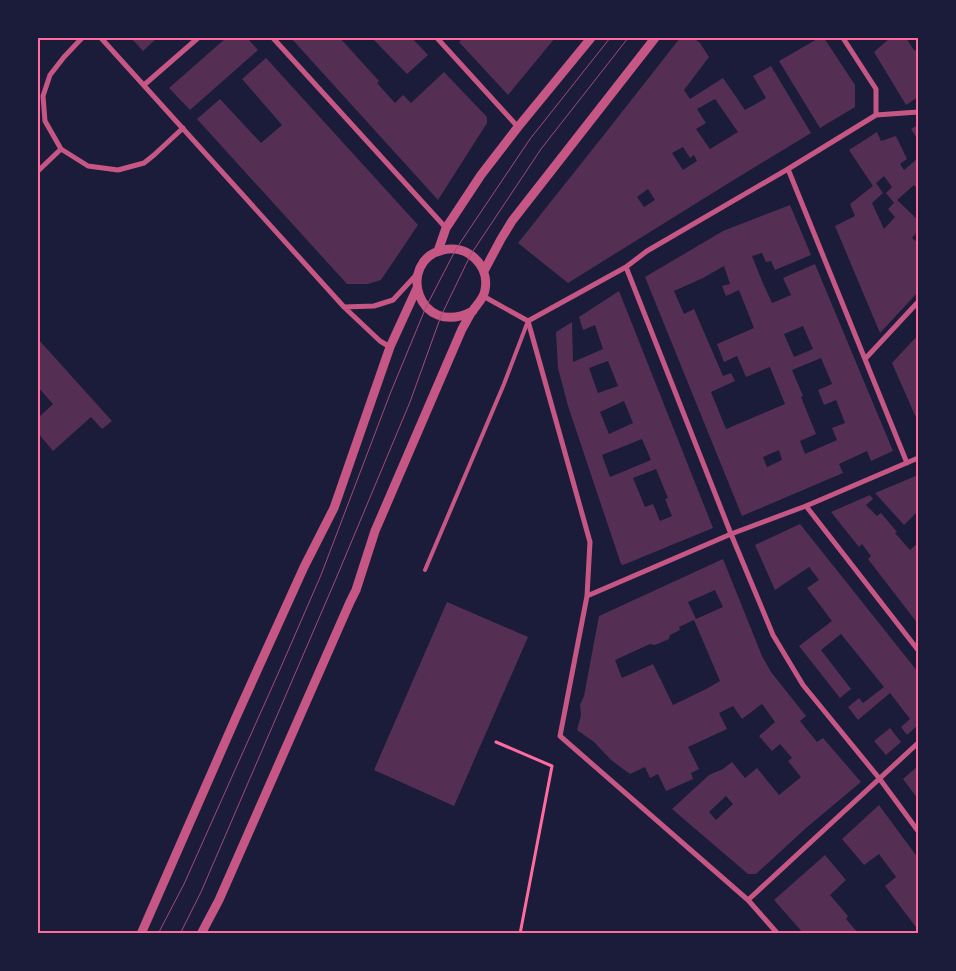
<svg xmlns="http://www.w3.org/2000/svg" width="956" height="971" viewBox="0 0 956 971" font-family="'Open Sans',sans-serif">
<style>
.building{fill:#542f53;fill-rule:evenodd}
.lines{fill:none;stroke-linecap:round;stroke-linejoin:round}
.path{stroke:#ff6b9d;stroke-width:3}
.service{stroke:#c65784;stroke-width:4}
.minor{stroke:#c65784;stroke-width:5}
.tertiary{stroke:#c65784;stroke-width:9}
.tram{stroke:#a44b75;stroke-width:1}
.neatline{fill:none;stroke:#ff6b9d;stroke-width:2}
</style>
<rect width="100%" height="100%" fill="#1b1b3a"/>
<path class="building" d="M131,38h26l-14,13z
M226,38h21l11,12 -68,60 -21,-22z
M291,38h49l39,43 -2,2 18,20 8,-8 8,8 33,-31 43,45v6l-49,77z
M372,38h40l16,17 -21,19z
M463,38h92l-47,57 -49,-53z
M680,38h13l7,5 9,14 -25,33 6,9 33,-21 22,32 21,-12 -13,-22 18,-10 40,67 -79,48 -164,102 -50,-40 89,-112zM715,99l23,33 -28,17 -14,-20 10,-6 -9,-14zM683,147l7,11 4,-3 3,6 -14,9 -11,-17zM648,189l7,11 -11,7 -7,-10z
M819,38h5l31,47v22l-35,21 -41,-67z
M890,38h16l8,12 4,1v46l-12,8 -32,-53z
M266,58l152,167 -37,55 -13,4h-21l-150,-165 23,-20 41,44 21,-18 -40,-46z
M918,125v15l-7,-11z
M877,132l4,9 15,-5 11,23 -7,5 4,6 14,-12v32l-4,-5 -17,15 21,20v11l-6,7 6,5v49l-38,41 -45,-107 20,-10 -5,-12 23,-18 -24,-36zM884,176l8,11 -6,6 8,10 -6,6 7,8 -11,12 -12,-26 11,-10 -7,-10z
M790,205l21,50 -36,15 -4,-9 -5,1 -4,-9 -10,3 10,25 10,22 19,-8 -8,-17 32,-14 78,187 -22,10 -4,-10 -28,13 4,9 -101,43 -97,-239 78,-46zM724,266l6,18 -8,2 4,10 13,-6 15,38 -37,16 7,18 13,-6 9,21 24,-10 15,37 -59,25 -15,-37 24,-11 -4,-8 -8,3 -29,-67 -10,5 -10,-23 29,-13zM803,326l10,23 -19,8 -10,-23zM821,358l11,26 -14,6 6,15 12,-5 9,23 -13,5 5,12 -32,14 -5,-13 16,-7 -15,-37 2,-1 -11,-26zM779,450l3,10 -15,7 -4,-10z
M619,291l94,237 -90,37 -2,-1 -53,-158 -10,-38 -2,-36 16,-10 1,40 30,-13 -8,-24 -12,5 -4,-13zM608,361l10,25 -20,7 -9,-25zM624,401l9,22 -24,11 -9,-22zM642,439l9,21 -41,17 -8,-22zM656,469l12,29 -3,1 7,17 -12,5 -7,-17 -8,3 -12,-29z
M918,335v87l-26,-59z
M38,339l74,82 -10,8 -11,-12 -38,34 -15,-18v-15l15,-14 -15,-17z
M918,475v38l-1,-1 -13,13 -29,-32z
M870,495l3,4 -7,6 11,11 4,-3 16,19 -2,1 15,17 8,-7v81l-50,-65 3,-3 -9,-12 -3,3 -28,-35z
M800,524l118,148v53l-11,10 -6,-8 9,-8 -20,-26 -32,27 -10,-13 11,-9 4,5 21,-16 -43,-53 -20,16 30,39 -11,9 -41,-52 33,-25 -25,-33 12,-8 -10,-13 -34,23 -20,-45z
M723,559l39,97 9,16 35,44 -6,5 17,21 6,-4 38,44 -55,46 -50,46h-8l-76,-65 37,-34 14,-6 9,-7 13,16 12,-10 22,27 22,-18 -13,-16 4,-3 -12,-14 -8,7 -13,-15 16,-14 -13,-18 -20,15 -9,-13 -14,7 8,16 -39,18 11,22 -8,4 2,6 -27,12 -8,-17 -8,4 -5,-11 -15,7 -19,-14 -17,-18 -17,-12 4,-15 -1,-10 4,-9 15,-80zM715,590l8,17 -27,12 -8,-17zM694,620l26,61 -12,7 -35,17 -20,-41 -31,14 -7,-18 35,-16 5,1 14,-6 1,-4 10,-5 -1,-3zM726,796l7,8 -17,16 -7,-8z
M447,602l81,35 -74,169 -80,-36z
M890,728l11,14 -15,13 -12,-14z
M918,766v33l-15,-20z
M879,805l39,53v72l-33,-44 11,-9 -17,-23 -15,11 -22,-26z
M825,855l21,25 -16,15 18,21 -2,3 13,15h-55l-30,-34z"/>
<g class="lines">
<path class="path" d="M496,742l56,24 -32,168"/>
<path class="service" d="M425,570l79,-186 24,-63"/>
<path class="minor" d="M82,38l-18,19 -14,18 -7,21 2,25 16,28 27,17 30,4 26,-7 10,-8 29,-27
M101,38l243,269 36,34 10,6
M273,38l173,190
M437,38l81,89
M843,38l33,51v26
M144,85l54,-47
M788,169l119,294
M38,171l23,-22
M626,267l105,267 42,101 30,50 76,93 39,53
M483,296l45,25 62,221 -3,54 -27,140 188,164 30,34
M344,307l30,-1 19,-6 25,-27
M528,321l98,-54 21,-16 141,-82 88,-54 42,-3
M865,359l53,-57
M806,506l112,144
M587,596l144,-62 75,-28 112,-48
M748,900l170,-157"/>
<path class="tertiary" d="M438,251l8,-23 35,-53 37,-48 73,-89
M484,271l17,-32 11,-18 143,-183
M141,934l96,-219 67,-148 30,-59 56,-161 27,-59
M201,934l18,-34 131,-298 6,-12 19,-59 87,-202c3,-5 6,-11 9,-16 5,-8 13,-14 14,-23 5,-25 -18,-46 -42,-40 -47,10 -26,90 30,61"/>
<path class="tram" d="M158,934l26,-50 97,-217 40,-92 69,-181 36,-87 30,-58 74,-110 80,-101
M180,934l21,-42 134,-311 75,-179 31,-86 30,-62 70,-105 87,-111"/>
</g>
<rect width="956" height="971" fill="none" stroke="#1b1b3a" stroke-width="78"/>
<rect x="39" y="39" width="878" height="893" class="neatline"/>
</svg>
